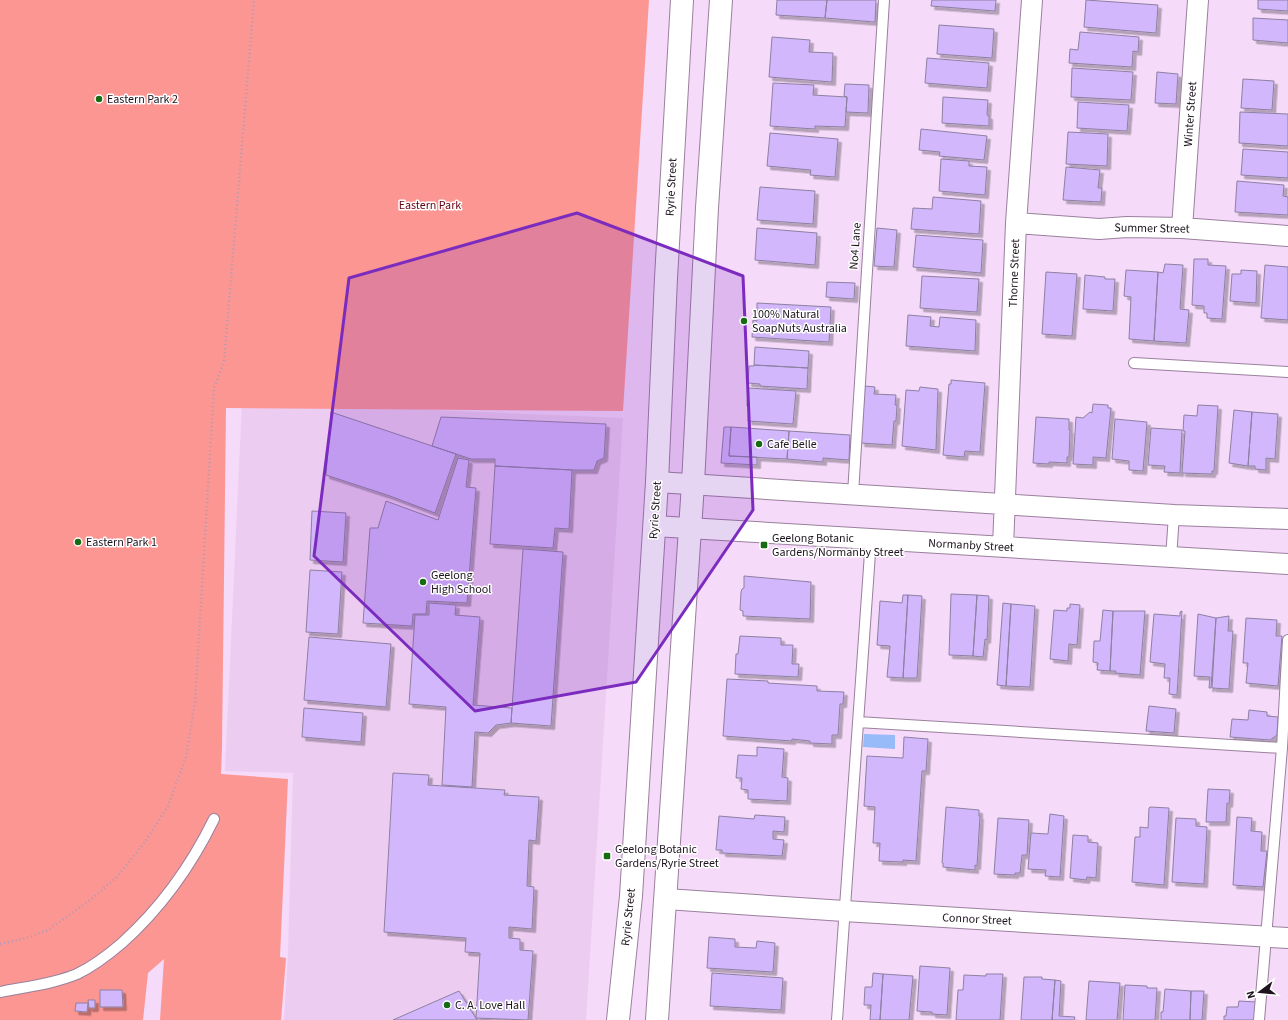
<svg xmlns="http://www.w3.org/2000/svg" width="1288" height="1020" viewBox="0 0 1288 1020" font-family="'Source Sans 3',sans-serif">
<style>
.built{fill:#edccf1}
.green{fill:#fc9693}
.water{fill:#97baf9}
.building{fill:#d2b7fc;stroke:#8d80a2;filter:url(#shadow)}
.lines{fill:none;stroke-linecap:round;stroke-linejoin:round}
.lane-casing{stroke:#9a809d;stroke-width:12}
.street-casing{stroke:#9a809d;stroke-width:22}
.secondary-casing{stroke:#9a809d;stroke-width:24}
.path{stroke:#b09ab3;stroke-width:2.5;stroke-dasharray:1 3;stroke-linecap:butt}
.lane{stroke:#fff;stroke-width:10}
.street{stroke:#fff;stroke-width:20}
.secondary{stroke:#fff;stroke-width:22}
.marked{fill:#7b2cbf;fill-opacity:0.2;stroke:#7b2cbf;stroke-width:3;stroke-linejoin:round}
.poi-dot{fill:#176c13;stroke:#fff;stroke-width:1.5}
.labels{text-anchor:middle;stroke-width:3;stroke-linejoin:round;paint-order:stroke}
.poi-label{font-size:12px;fill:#1d141e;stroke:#fff;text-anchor:start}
.street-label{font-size:12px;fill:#1d141e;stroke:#fff}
.park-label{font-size:12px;fill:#620412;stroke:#fff}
</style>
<defs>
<filter id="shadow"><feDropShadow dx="3.5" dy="3.5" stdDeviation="0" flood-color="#0004"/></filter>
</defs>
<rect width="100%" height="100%" fill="#f5daf9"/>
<path class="built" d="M242,402l381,16 -37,602h-302l4,-66 5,-181 -68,-2z"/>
<path class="green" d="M0,0h649l-26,411 -397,-3 -4,340 -1,26 67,5 -8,178 6,1 -5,62h-121l4,-61 -16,14 -5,47h-143z"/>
<path class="water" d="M864,734l31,1v14l-32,-2z"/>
<path class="building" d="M777,0h50l-2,18 -49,-3z
M827,0h49l-1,22 -50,-4z
M932,0h64l-1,11 -64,-5z
M1086,0l72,5 -2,28 -72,-6z
M1258,0h30v11l-30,-2z
M1253,18l35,2v23l-35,-3z
M939,25l55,4 -2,29 -55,-4z
M1080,32l59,5 -1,15 -5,-1 -1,16 -63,-4 1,-14 8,1z
M772,37l38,3 -1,12 24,1 -1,29 -63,-5z
M927,58l62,5 -2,25 -62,-5z
M1072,68l61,4 -2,28 -60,-3z
M1157,72l21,2 -2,30 -21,-1z
M1243,79l31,2 -2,29 -31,-2z
M773,83l41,2 -1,10 34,2 -2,30 -30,-1v3l-45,-3z
M845,84l24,1 -1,28 -22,-1 1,-15 -3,-1z
M943,97l45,3 -1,15 2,1v10l-47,-3z
M1078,102l51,3 -2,26 -50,-3z
M1240,112l48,2v32l-49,-3z
M921,129l66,7 -3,24 -45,-4 1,-4 -21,-2z
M1068,132l40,2 -1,32 -41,-2z
M770,133l68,6 -3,38 -25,-2 1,-5 -44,-4z
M1243,149l45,3v26l-47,-3z
M941,159l28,2v5l18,1 -2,28 -46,-4z
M1066,167l34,3 -2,18h4l-1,14 -38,-2z
M1237,181l47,4 -1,11 5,1v18l-53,-3z
M760,187l55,4 -2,33 -56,-4z
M933,197l48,4 -2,33 -68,-5 2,-21 19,1z
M757,228l60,5 -2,32 -60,-5z
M877,228l20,2 -3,37 -20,-1z
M916,235l67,5 -2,33 -68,-6z
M1194,259h14v6l18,1 -4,53 -15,-1v-5h-3v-7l-12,-1z
M1165,264l18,1 -3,44 9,1 -3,33 -32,-2 4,-69 5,1z
M1265,265l23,2v53l-27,-2z
M1126,270l32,2 -4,69 -25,-2 2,-42 -7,-1z
M1241,270l16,1 -1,32 -26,-2 2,-27h9z
M1046,272l31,2 -5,62 -30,-2z
M1085,275l20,2v2h10l-2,32 -30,-2z
M922,276l57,3 -2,33 -57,-4z
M827,282l28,1 -1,16 -28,-2z
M757,303l74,4 -2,35 -77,-5 1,-17 4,1z
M908,315l23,2 -1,9 9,1 1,-10 36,3 -1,31 -69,-5z
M755,347l54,4 -1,17 -54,-3z
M754,365l54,3 -1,21 -47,-3v-2l-12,-1 1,-17h5z
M951,380l34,3 -5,69 -15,-1 -1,6 -21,-2 6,-71h2z
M865,386l10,1 -1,7 22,1 -1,10h2l-1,16h-2l-2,24 -31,-2z
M920,387l18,2 -2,61 -34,-4 4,-56 13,1z
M748,388l48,3 -3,33 -45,-3 1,-14 -2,-1z
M1093,404l15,1v3h3l-5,50 -13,-1v8l-20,-1 3,-47 7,1 7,-6 2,1z
M1198,405l20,1 -4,65h-2v3l-30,-1 3,-42h-2l1,-16 13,1z
M1234,410l18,2 -4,54 -19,-3z
M331,412l125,42 -21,59 -45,-17 -64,-21z
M1252,412l26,2 -3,45 -9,-1v12l-11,-1v-3h-7z
M441,417l165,7 -2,34 -7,3 -3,9h-22l-77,-4v-7h-24l-39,-13z
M1036,417l33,2v11h1l-1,27h-2v6l-18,-1v2l-16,-1z
M1115,419l32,3 -4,49 -14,-1v-9l-17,-2z
M724,427h7l-2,29 28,1v8l-36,-2z
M731,427l58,4 -2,28 -58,-3z
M1151,428l31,2 -2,43 -16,-1 1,-6 -17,-1z
M789,431l61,4 -1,25 -26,-2v4l-36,-3z
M458,458l11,2 -3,27 10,1 -9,115 -40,-2 -1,13h-13l-1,12 -49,-3 7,-95h8l8,-27 52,19z
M495,466l77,4 -3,59 -14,-1 -2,20 -63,-4z
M312,511l34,2 -3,49 -33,-2z
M523,549l40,3 -12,174 -40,-3z
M310,570l32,2 -4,62 -32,-2z
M744,576l67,6 -1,37 -67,-3v-5l-3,-1 1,-18 1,-3 2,-1z
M951,594l26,1 -4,61 -24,-1z
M903,595h5l-5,83 -16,-1 3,-31 -13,-1 3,-44 22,2z
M908,595l14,1 -5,82h-14z
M977,595l12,1 -2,44 -2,-1 -2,18 -10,-1z
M429,603l27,2 -1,10 25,2 -7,88 39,3 -1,15 -15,2 -8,8 -13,-1 -3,55 -30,-2 4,-78 -37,-3 6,-89h14z
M1003,603l8,1 -5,82 -9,-1z
M1011,604l24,2 -5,81 -24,-1z
M1070,604l10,1 -3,40 -8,-1 -1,17 -18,-2 4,-49 13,1v-3h3z
M1103,610l10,1 -3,60 -13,-1 1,-7 -5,-1 1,-21h6z
M1113,611h32l-5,64 -25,-2 1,-2h-6z
M1182,611l-5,84 -8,-1 1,-16h-6l1,-14 -15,-2 4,-48 26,2v-4z
M1198,614l18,4 -5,70h-2l1,-11 -16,-1z
M1229,616l-1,15h5l-4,58 -17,-1 4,-70z
M1246,618l31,2 -1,16h6l-4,50 -32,-3 2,-20h-5z
M740,636l41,2v7h12l-1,19h7l-1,13 -63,-3 1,-20h2z
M309,637l82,7 -5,63 -82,-7z
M727,679l41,2v2l49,3v5l27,1 -1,12h-3l-2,31h-6v9l-22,-1v-2l-18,-2v2l-69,-5z
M1149,706l27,3 -2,24 -28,-2z
M304,708l59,5 -2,29 -59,-5z
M1249,710l18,2v4l11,1 -1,18 -7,5 -40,-3 2,-18 16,1z
M904,737l24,2 -2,32h-4l-6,90 -13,-1v2l-24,-1 1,-18h-7l2,-36 -11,-1 3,-50 36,2z
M757,747l27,2 -2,28 6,1 -1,23 -39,-2v-9l-7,-1 1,-11h-6l2,-23 19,1z
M393,773l36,2 -1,10 77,5 -1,5 35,2 -3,44 -7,-1 -2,46 7,1 -2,42 -23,-2v11l11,1v11l13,1 -5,69 -52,-2 4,-65 -15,-1 1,-14 -82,-6z
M1208,789l22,1 -1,14 -2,-1 -1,19h-20z
M946,807l33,3v6h1l-3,50 -2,-1v5l-32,-3v-4h-1z
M1150,807l19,1 -5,77 -32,-3 3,-45h5v-10l8,1 1,-20z
M1050,814l14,2 -4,61 -15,-1 1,-6 -18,-1 3,-36 17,1z
M755,815l30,2 -1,15 -11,-1v8l11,1 -2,16 -60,-3v-3h-6l3,-34 35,3z
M1237,817l15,1 -1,13 11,1 -1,19h6l-4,36 -30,-2z
M998,818l31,2 -2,35h-5l-2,18h-5v2l-21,-1z
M1176,818l20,1v7l11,1 -3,57 -32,-2z
M1073,835l15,1v6l10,1 -2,35 -9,-1 -1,3 -16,-2z
M709,937l26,2v8l21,1 1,-7 18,2 -2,29 -66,-4z
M920,966l30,2 -3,47 -15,-1v-2l-15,-1z
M712,973l71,5 -2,32 -71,-4z
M873,973l10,1 -3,46h-10l1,-15h-7l1,-18h7z
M883,974l30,2 -4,44h-29z
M986,974h17l-3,46h-44l2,-30h5l1,-15 22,1z
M1024,977h18v2l13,1 -3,40h-31z
M1055,980l6,1 -2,35 16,1 -1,3h-22z
M1089,981l31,2 -3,37h-31z
M1125,985l22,1v2h10l-2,32h-32z
M1165,989l26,2 -1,29h-29v-8h2z
M100,990h22l1,17h-23z
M459,991l18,29h-84z
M1191,991h13l-2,29h-12z
M88,1000h7v8h-6z
M1239,1001l17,1 -1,18h-31v-4h2l1,-9h11z
M76,1003h12l-1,9 -12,-1z"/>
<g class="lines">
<g class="lane-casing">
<path id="lane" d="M1134,363l154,9
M853,494l31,-494
M1171,558l3,-43
M858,722l424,26
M0,992c25,-5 53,-8 77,-18 17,-8 31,-19 45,-31 39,-35 69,-77 92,-124
M837,1020l34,-481
M1259,1020l23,-272 6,-108"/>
</g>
<g class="street-casing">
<path id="street" d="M1016,223l83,6 28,-2 55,1 106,8
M1182,228l16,-228
M657,482l517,33 114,4
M654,526l634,38
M1003,547l13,-324 16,-223
M666,899l178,12 444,27"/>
</g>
<g class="secondary-casing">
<path id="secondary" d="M618,1020l13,-124 26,-414 9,-204 16,-278
M657,1020l36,-536 14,-276 14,-208"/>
</g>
<path class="path" d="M0,944l30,-7 18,-7 41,-29 28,-24 28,-35 23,-36 18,-49 9,-55 19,-314 10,-26 30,-362"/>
<use href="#lane" class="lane"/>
<use href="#street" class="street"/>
<use href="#secondary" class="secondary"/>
</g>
<path class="marked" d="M577,213l166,63 10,234 -117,172 -161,29 -161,-155 35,-278z"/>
<g class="poi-dot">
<circle cx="99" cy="99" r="4"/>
<circle cx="744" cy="321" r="4"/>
<circle cx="759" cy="444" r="4"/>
<circle cx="78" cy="542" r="4"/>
<rect x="760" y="541" width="8" height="8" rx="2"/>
<circle cx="423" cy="582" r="4"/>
<rect x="603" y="852" width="8" height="8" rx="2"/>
<circle cx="447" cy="1005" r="4"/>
</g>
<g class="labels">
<g class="poi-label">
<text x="107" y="103">Eastern Park 2</text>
<text x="752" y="318">100% Natural<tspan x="752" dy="14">SoapNuts Australia</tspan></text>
<text x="767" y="448">Cafe Belle</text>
<text x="772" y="542">Geelong Botanic<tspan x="772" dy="14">Gardens/Normanby Street</tspan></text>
<text x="86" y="546">Eastern Park 1</text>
<text x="431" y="579">Geelong<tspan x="431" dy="14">High School</tspan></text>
<text x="615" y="853">Geelong Botanic<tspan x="615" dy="14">Gardens/Ryrie Street</tspan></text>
<text x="455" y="1009">C. A. Love Hall</text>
</g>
<g class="street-label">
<text transform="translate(1190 114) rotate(-86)" y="4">Winter Street</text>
<text transform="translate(671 187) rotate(-87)" y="4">Ryrie Street</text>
<text transform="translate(1152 228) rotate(1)" y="4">Summer Street</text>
<text transform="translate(855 246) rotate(-86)" y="4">No4 Lane</text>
<text transform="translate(1014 273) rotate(-88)" y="4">Thorne Street</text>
<text transform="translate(655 510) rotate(-86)" y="4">Ryrie Street</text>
<text transform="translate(971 545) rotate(3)" y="4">Normanby Street</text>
<text transform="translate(628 917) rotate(-84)" y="4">Ryrie Street</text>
<text transform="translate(977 919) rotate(3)" y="4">Connor Street</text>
</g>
<g class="park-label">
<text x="430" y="209">Eastern Park</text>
</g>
</g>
<g transform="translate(1260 992) rotate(254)" stroke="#ffffff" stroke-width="3" paint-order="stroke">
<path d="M0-3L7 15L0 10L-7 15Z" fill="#1d141e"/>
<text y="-6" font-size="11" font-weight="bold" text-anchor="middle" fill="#1d141e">N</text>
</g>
</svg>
